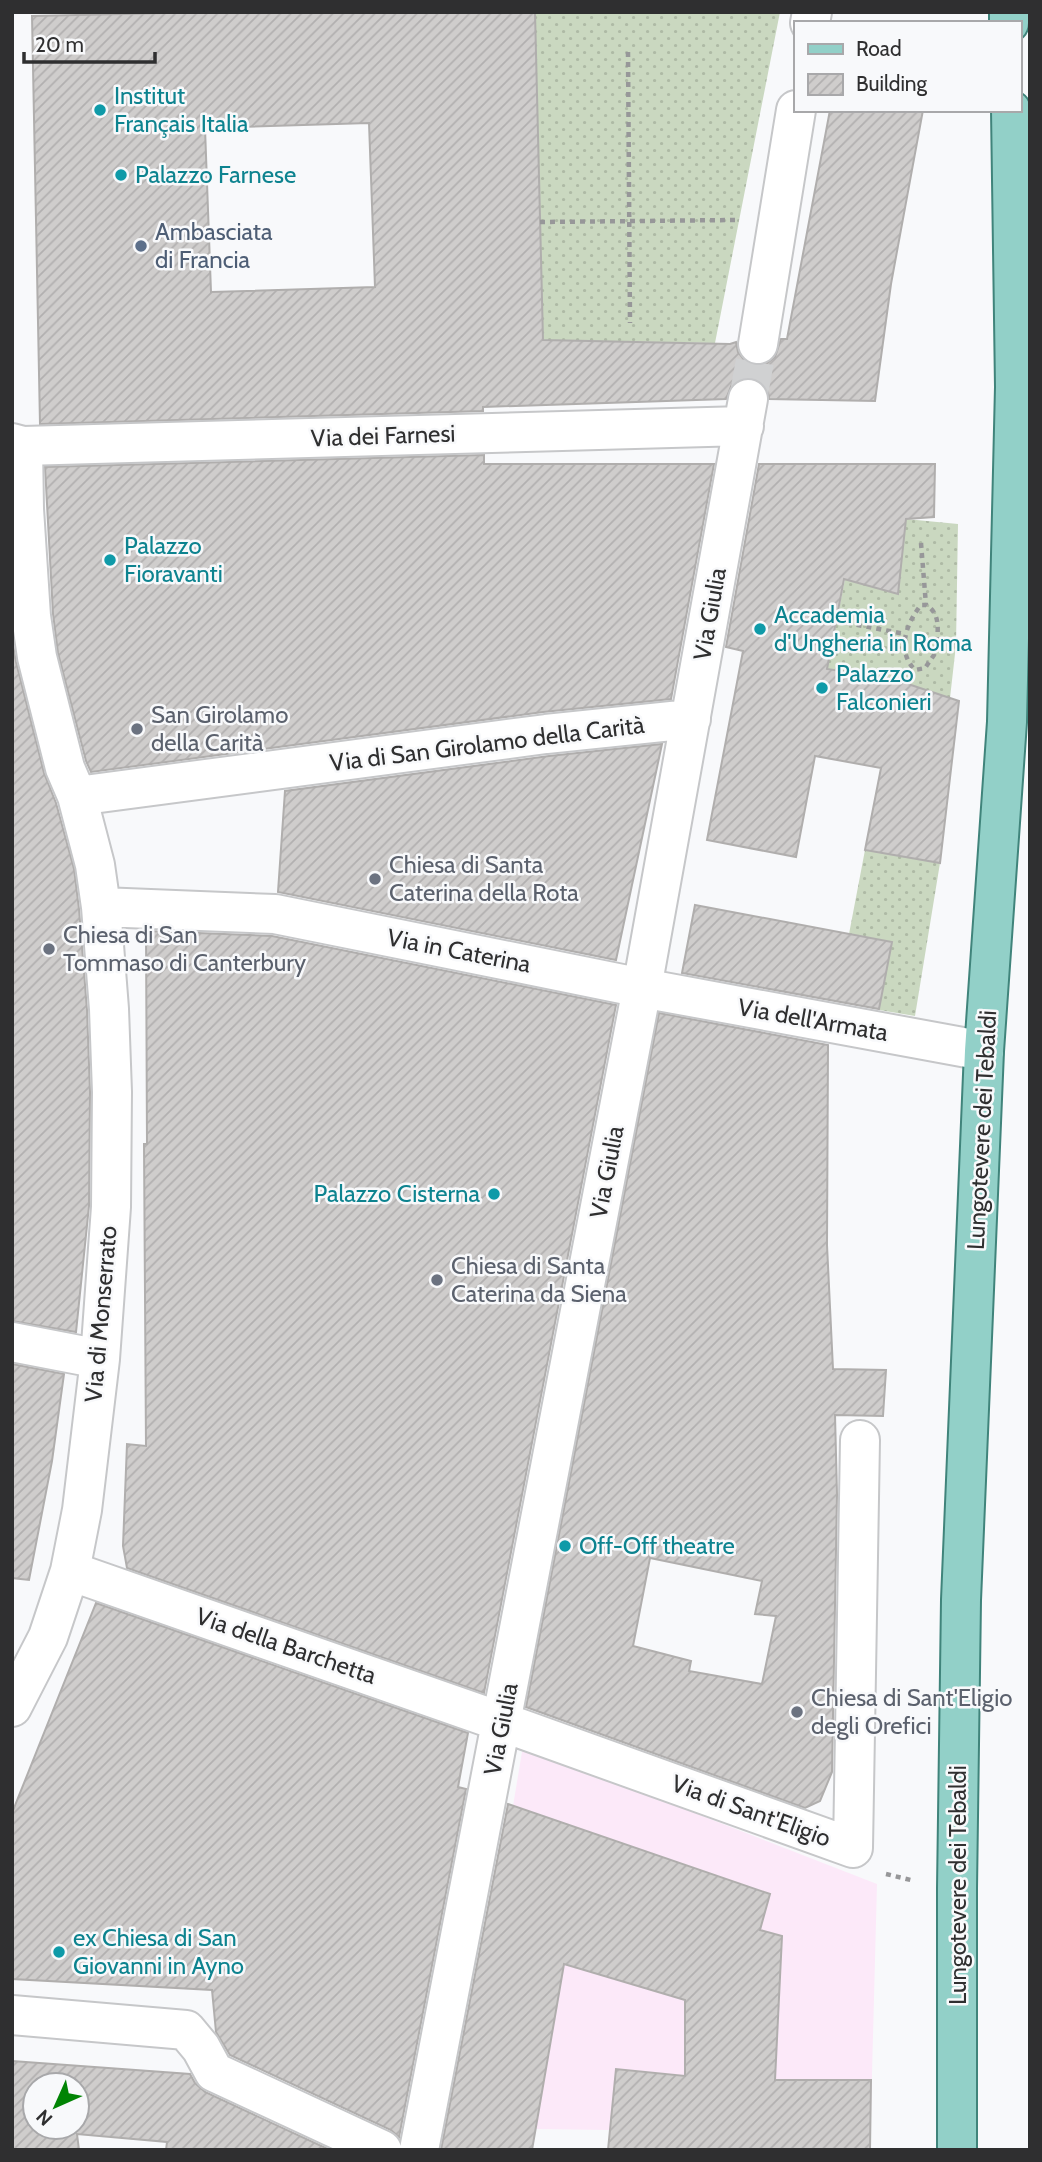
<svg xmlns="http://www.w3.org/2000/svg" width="1042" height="2162" viewBox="0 0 1042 2162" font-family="Cabin,sans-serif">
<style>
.education{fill:#fce9f9}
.garden{fill:url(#garden-dots)}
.building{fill:url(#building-hatch);stroke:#b0aead;stroke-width:2;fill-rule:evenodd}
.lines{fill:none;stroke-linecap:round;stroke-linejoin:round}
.minor-tunnel{stroke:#d0d1d2;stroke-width:38;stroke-dasharray:38 19;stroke-linecap:butt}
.minor-casing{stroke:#c6c7c9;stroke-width:42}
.major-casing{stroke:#40847b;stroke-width:42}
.path{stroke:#979799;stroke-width:4.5;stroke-dasharray:5 5;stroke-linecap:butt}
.minor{stroke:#fff;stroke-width:38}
.major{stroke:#92d0c8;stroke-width:38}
.culture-dot{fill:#0f9aa8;stroke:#f8f9fb;stroke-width:2.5}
.service-dot{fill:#5c6f8a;stroke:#f8f9fb;stroke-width:2.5}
.worship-dot{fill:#6b7280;stroke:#f8f9fb;stroke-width:2.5}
.labels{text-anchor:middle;stroke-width:5;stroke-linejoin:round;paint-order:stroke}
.culture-label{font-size:24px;fill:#0d838f;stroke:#f8f9fb;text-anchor:start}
.service-label{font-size:24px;fill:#4e5e75;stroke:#f8f9fb;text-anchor:start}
.street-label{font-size:24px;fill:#2f2f30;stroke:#f8f9fb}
.worship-label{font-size:24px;fill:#5b616d;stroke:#f8f9fb;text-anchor:start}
</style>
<defs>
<pattern id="garden-dots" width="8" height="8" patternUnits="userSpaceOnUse" patternTransform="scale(1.75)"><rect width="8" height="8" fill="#cad8c0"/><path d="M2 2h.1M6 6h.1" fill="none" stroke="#aebaa5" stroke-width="1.8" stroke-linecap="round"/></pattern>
<pattern id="building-hatch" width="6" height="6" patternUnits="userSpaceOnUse" patternTransform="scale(1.75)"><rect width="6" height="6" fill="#cfcdcc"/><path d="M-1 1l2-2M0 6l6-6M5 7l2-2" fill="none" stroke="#b2b0b0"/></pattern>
</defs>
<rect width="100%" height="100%" fill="#f8f9fb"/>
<path class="education" d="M523,1746l354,138 -7,266h-169l5,-72 -90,-9 -6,61 -74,-1 -85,-18 62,-305z"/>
<path class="garden" d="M535,12h245l-65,331 -172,-3z
M906,519l52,5 -2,121 -6,53 -57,-19 -66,-10 18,-90 53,14z
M865,850l75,13 -25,153 -36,-6 13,-68 -43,-8z"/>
<path class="building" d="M213,12h322l8,328 187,4 6,-2 2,10 7,9 10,5 11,-2 9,-7 6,-18h6l43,-229h93l-32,174 -16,117 -106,-2 -1,-8 -5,-8 -12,-6 -11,2 -8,5 -6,15 -243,8v4l-443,13 -8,-408zM369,123l6,164 -164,5 -6,-164z
M484,455v9h230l-43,235 -128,13 -452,60 -5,-11 -28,-108 -5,-39 -8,-147z
M759,464h176l-1,53 -28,2 -8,75 -54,-15 -17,90 66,10 66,22 -19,162 -75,-13 16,-82 -66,-12 -19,101 -89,-17 36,-189 -17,-4z
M12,639l4,23 28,111 12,30 18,66 5,40 8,101 3,82 -1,114 -13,126 -64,-11z
M662,744l-46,216 -338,-68 7,-101 264,-35z
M695,905l197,37 -13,67 -197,-36z
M146,931l126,5 344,69 -132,688 -357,-125 -4,-22 4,-102 19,2 -2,-302h3z
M659,1013l169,32 -1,200 6,124 53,1 -3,46 -48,-1 2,79 -5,278 -12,29 -15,7 -279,-101zM650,1558l112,23 -7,33 21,2 -14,68 -73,-13 2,-10 -58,-15z
M12,1364l52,10 -12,87 -23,119 -17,-2z
M96,1603l372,130 -10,54 8,2 -67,348 -8,-7 -161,-75 -14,-23 -4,-42 -200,-11v-166z
M508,1804l262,90 -10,36 22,6 -7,144h96l-1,70h-262l8,-81 69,7v-76l-121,-36 -32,186h-91z
M12,2061l178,13 5,9 10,9 125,58h-164l1,-8 -90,-8 2,16h-67zM35,2085h42v42h-42z"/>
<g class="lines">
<path class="minor-tunnel" d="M748,399l10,-55"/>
<g class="minor-casing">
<path id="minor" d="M810,23l2,-11
M758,344l38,-234
M12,443l11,3 721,-20
M77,796l469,-62 145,-15
M101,907l174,7 367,74 342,63
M12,1342l88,17
M70,1571l432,151 351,126 7,-408
M12,1707l36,-70 22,-66 12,-61 18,-151 11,-152 1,-115 -3,-83 -8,-102 -6,-42 -18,-69 -12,-28 -28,-111 -6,-41 -7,-107 -1,-63
M12,2015l174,15 15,18 13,24 168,78
M419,2150l223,-1162 106,-589"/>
</g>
<g class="major-casing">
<path id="major" d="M1009,12v11
M957,2150v-261l4,-289 23,-549 23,-329 8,-335 -4,-277"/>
</g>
<path class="path" d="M628,52l2,271
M540,222l196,-2
M921,543l5,62
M837,621l68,13
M937,642c1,-14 3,-29 -11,-37h-5c-15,19 -25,46 -6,65l10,-2 9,-13 3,-13 19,3
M886,1874l29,7"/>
<use href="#minor" class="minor"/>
<use href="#major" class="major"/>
</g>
<g class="culture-dot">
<circle cx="100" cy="110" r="7"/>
<circle cx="121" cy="175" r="7"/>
<circle cx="110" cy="560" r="7"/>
<circle cx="760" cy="629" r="7"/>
<circle cx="822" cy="688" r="7"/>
<circle cx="494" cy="1194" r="7"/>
<circle cx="565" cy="1546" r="7"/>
<circle cx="59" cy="1952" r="7"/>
</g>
<circle class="service-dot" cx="141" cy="246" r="7"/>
<g class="worship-dot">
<circle cx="137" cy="729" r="7"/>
<circle cx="375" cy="879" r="7"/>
<circle cx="49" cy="949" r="7"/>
<circle cx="437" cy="1280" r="7"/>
<circle cx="797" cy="1712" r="7"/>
</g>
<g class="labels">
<g class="culture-label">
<text x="114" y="104">Institut<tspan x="114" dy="28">Français Italia</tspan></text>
<text x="135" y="183">Palazzo Farnese</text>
<text x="124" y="554">Palazzo<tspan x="124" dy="28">Fioravanti</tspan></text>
<text x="774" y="623">Accademia<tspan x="774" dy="28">d'Ungheria in Roma</tspan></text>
<text x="836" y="682">Palazzo<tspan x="836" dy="28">Falconieri</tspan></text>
<text x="480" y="1202" text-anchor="end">Palazzo Cisterna</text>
<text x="579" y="1554">Off-Off theatre</text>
<text x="73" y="1946">ex Chiesa di San<tspan x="73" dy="28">Giovanni in Ayno</tspan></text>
</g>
<g class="service-label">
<text x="155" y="240">Ambasciata<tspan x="155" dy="28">di Francia</tspan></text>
</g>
<g class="street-label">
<text transform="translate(383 436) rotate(-2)" y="8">Via dei Farnesi</text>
<text transform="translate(710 614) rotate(-80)" y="8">Via Giulia</text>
<text transform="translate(487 744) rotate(-7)" y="8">Via di San Girolamo della Carità</text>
<text transform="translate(459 951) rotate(11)" y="8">Via in Caterina</text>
<text transform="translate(813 1020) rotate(10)" y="8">Via dell'Armata</text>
<text transform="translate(982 1130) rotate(-87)" y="8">Lungotevere dei Tebaldi</text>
<text transform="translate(607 1172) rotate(-79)" y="8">Via Giulia</text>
<text transform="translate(101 1314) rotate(-85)" y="8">Via di Monserrato</text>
<text transform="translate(286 1646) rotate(19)" y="8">Via della Barchetta</text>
<text transform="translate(501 1729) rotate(-79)" y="8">Via Giulia</text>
<text transform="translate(751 1811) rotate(20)" y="8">Via di Sant'Eligio</text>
<text transform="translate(958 1885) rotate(-90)" y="8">Lungotevere dei Tebaldi</text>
</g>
<g class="worship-label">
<text x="151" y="723">San Girolamo<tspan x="151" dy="28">della Carità</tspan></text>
<text x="389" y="873">Chiesa di Santa<tspan x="389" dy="28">Caterina della Rota</tspan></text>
<text x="63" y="943">Chiesa di San<tspan x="63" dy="28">Tommaso di Canterbury</tspan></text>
<text x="451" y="1274">Chiesa di Santa<tspan x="451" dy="28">Caterina da Siena</tspan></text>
<text x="811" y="1706">Chiesa di Sant'Eligio<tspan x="811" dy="28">degli Orefici</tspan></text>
</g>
</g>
<rect width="1042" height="2162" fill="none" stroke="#2f2f30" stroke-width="28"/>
<rect x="794" y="21" width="228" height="91" fill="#f8f9fb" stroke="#a8a8aa" stroke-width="2"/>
<rect x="808" y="44" width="35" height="10" fill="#92d0c8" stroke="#a8a8aa" stroke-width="2"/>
<text x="856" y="56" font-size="21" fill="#2f2f30">Road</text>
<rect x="808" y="74" width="35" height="21" fill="url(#building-hatch)" stroke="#a8a8aa" stroke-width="2"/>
<text x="856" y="91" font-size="21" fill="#2f2f30">Building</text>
<g transform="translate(56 2106) rotate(225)"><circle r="33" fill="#f8f9fb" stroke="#a8a8aa" stroke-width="2"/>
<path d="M0-5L12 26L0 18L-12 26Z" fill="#018404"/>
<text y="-10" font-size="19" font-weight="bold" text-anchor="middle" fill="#2f2f30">N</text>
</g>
<path d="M24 52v10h131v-10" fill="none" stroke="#2f2f30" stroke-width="3.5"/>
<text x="35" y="52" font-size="21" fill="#2f2f30" stroke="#f8f9fb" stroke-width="5" paint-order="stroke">20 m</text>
</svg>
